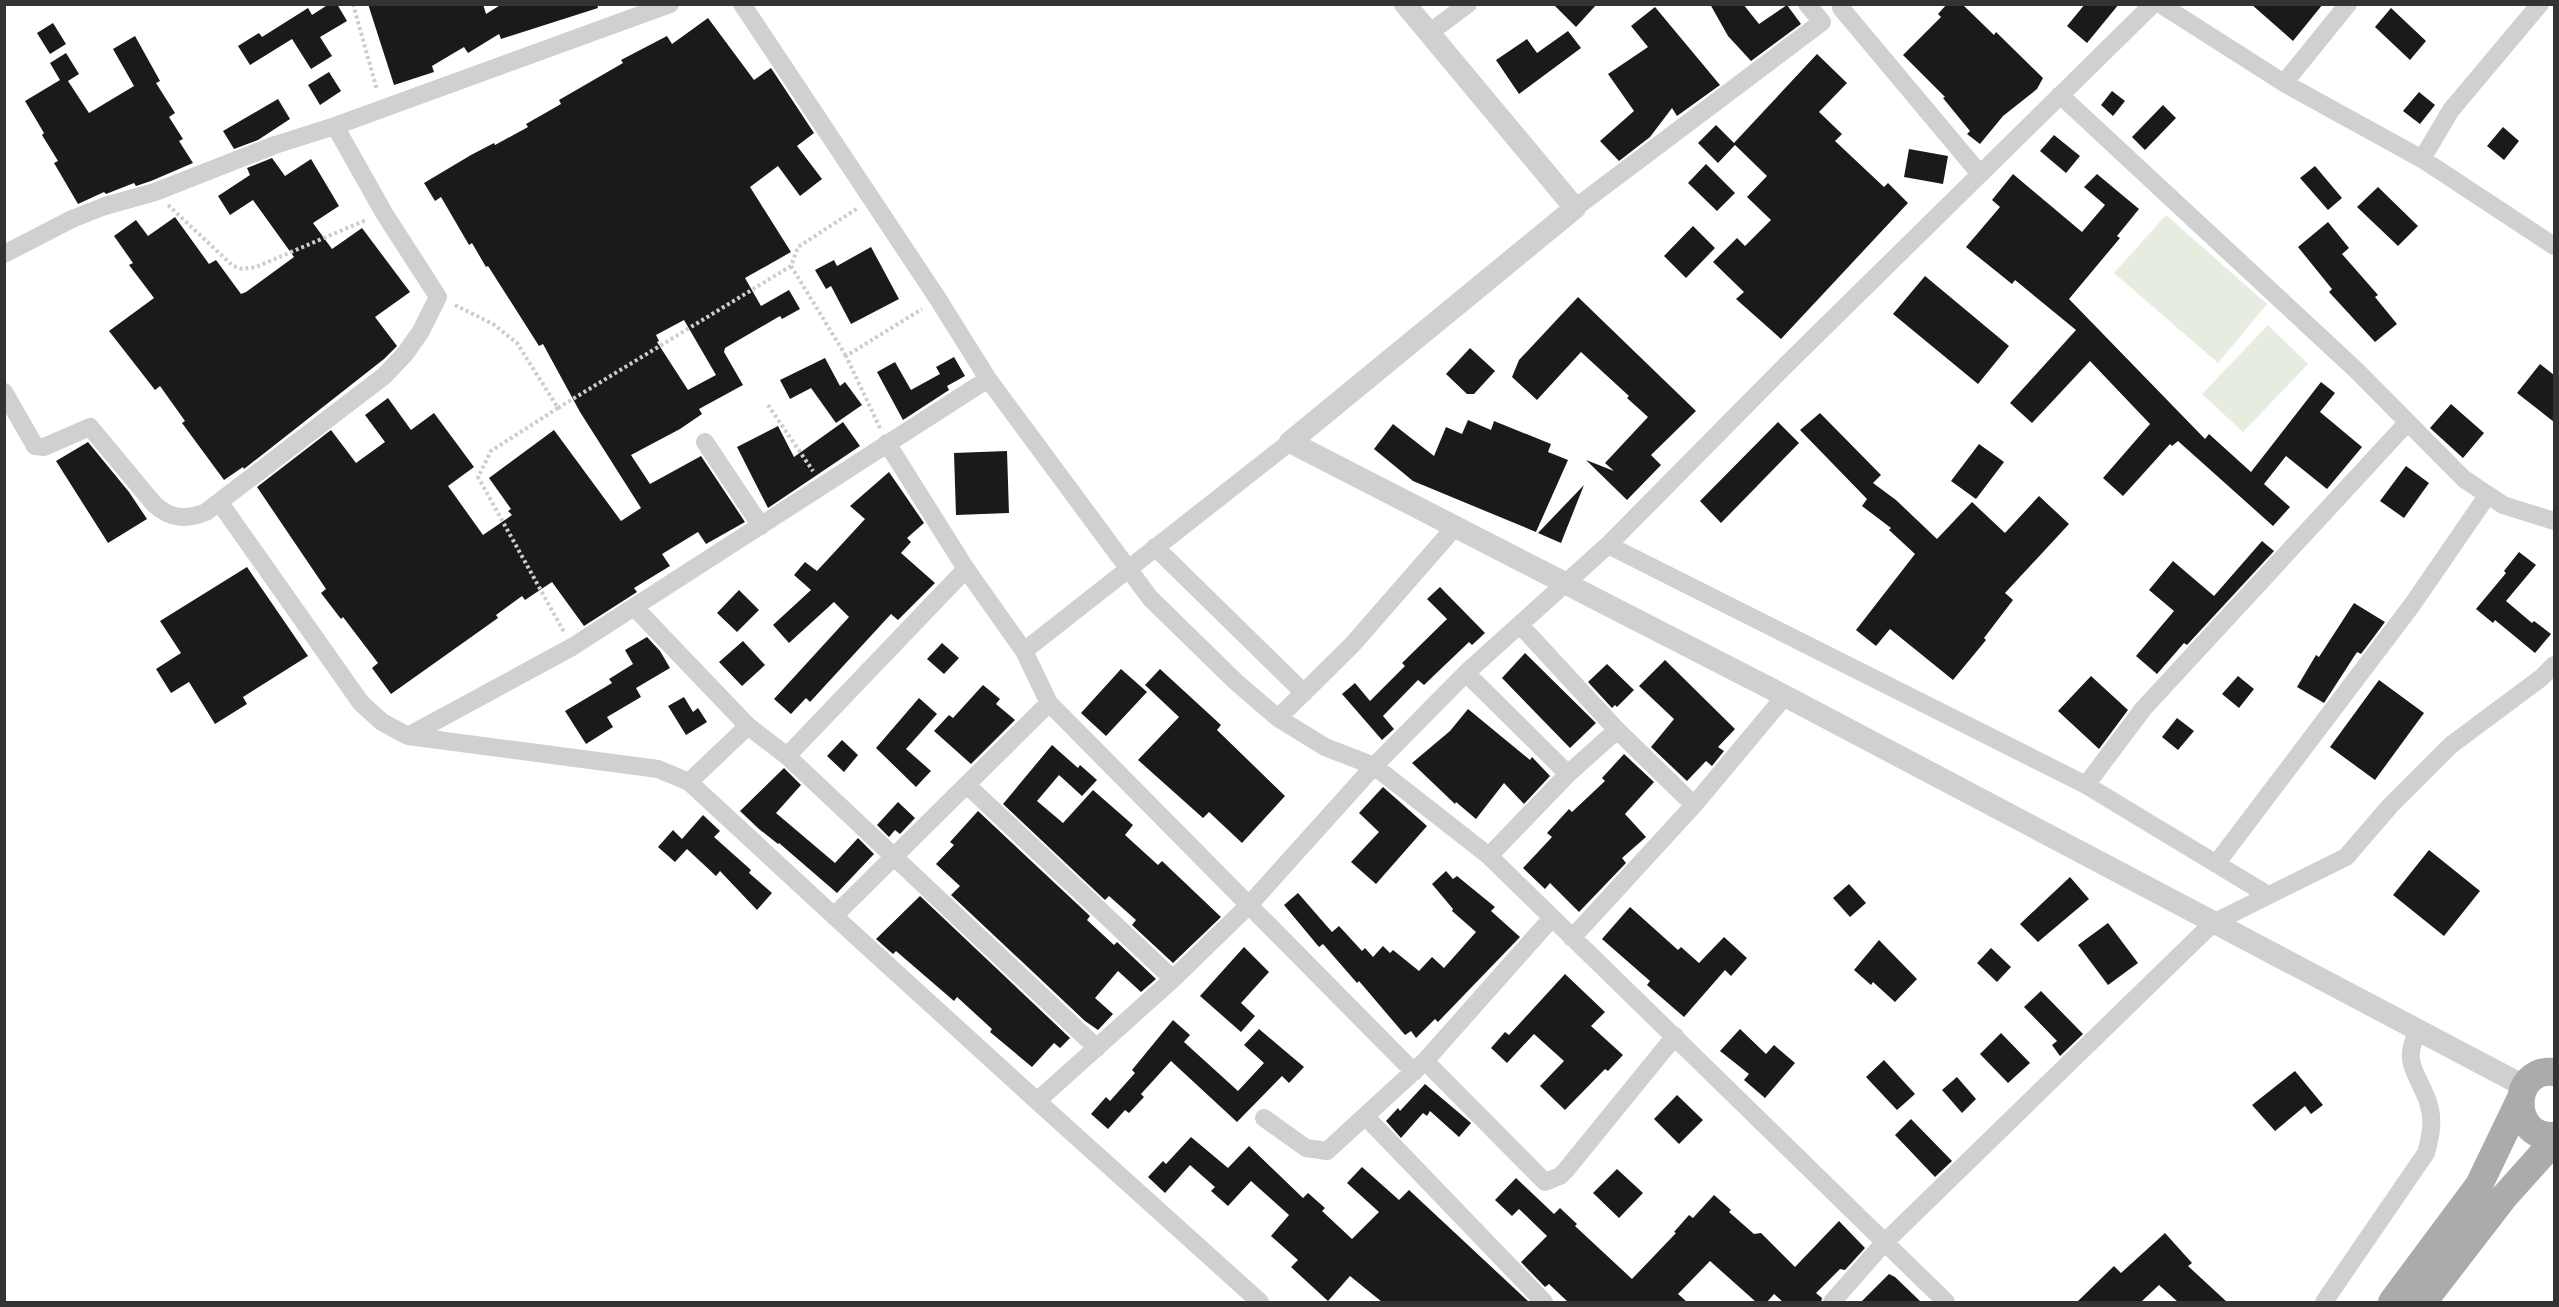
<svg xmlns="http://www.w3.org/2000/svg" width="2559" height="1307" viewBox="0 0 2559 1307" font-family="'Public Sans',sans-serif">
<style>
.green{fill:#e6ecdf}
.building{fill:#1a1a1a;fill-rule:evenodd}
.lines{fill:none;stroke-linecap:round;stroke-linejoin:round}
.path{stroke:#cdcdcd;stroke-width:4;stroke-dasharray:3 3;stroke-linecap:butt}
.minor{stroke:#d0d0d0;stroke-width:18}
.tertiary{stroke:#d0d0d0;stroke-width:22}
.primary{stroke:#ababab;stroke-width:28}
</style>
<rect width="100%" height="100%" fill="#fff"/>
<path class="green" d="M2166,215l101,89 -49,59 -104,-90z
M2268,325l40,39 -65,68 -41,-38z"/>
<path class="building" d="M329,4h8l10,17 -27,16 12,19 -21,13 -19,-30 -42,26 -12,-19 21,-13 3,4 46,-29 4,7z
M368,4h115l3,10 16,-10h95l1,4 -97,31 -2,-5 -31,19 -4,-6 -32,19 2,6 -40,13z
M1553,4h44l-21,23z
M1710,4h33l16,20 28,-19 14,19 -50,37 -23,-25z
M1947,4h15l32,31 2,-3 47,46 -6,11 -34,27 -23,28 -13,-10 3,-3 -27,-33 2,-1 -42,-42 38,-38 -3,-3z
M2085,4h34l-32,39 -20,-17z
M2251,4h72l-30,37z
M1655,7l65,78 -43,31 -5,-8 -22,29 -31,24 -19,-20 34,-30 -26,-37 40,-27 -17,-21z
M2391,8l35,33 -16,19 -35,-33z
M708,18l46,62 17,-12 43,65 -17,13 25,33 -22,17 -22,-30 -28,21 41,65 -46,26 16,28 28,-16 11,19 -18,10 -2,-3 -55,32 -1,4 19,33 -44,24 3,5 -22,15 -49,26 19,29 51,-28 44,66 -39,22 -8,-12 -36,22 8,12 -36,22 3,4 -53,34 -32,-44 -27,18 -3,-4 -26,19 2,3 -107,76 -19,-26 6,-5 -35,-46 -2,2 -20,-26 5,-4 -69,-102 74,-57 25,33 29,-21 -20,-27 23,-17 23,32 23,-17 40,54 -26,19 35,49 29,-20 -4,-4 3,-2 -22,-31 65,-48 67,91 20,-13 -61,-96 -37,-68 -4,2 -51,-80 -2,1 -14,-24 -3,2 -28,-48 -6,4 -11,-18 47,-28 23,-12 1,2 33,-18 -2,-3 35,-20 -2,-4 64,-37 -2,-3 46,-24 5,8zM684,320l32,55 -28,15 -31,-48 2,-1 -3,-6z
M53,23l13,21 -16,10 -13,-21z
M1568,31l13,17 -62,46 -23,-34 31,-21 10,14z
M135,36l25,45 -4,2 19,30 -6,4 14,22 -4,2 14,22 -42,18 -15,5 -2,-3 -28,11 -2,-2 -26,12 -24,-41 4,-2 -16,-26 2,-2 -19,-32 35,-21 -10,-17 16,-10 13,21 -11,7 21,32 45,-27 -21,-37z
M1817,54l30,29 -28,29 23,22 -7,7 49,46 4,-4 20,20 -127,136 -45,-40 8,-7 -31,-30 24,-24 8,8 26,-26 -24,-23 20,-21 -32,-31 -17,18 -20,-20 18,-18 18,18z
M329,72l12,19 -21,14 -12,-20z
M2112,91l13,10 -12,15 -12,-11z
M2419,92l16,13 -15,19 -17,-13z
M278,99l12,20 -32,21 -24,9 -11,-18z
M2163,105l13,13 -31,32 -13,-13z
M2503,127l16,14 -15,19 -17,-14z
M2054,135l26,21 -14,17 -26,-22z
M1909,149l39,7 -5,28 -39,-7z
M272,158l13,18 26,-17 28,47 -26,17 19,26 30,-21 48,64 -35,25 22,29 -13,13 -140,110 -1,-2 -19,13 -42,-57 3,-2 -25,-35 -5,4 -46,-59 45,-33 -25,-33 4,-2 -19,-27 22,-16 12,16 27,-19 34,47 7,-4 25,34 5,-2 48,-35 -41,-57 -23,15 -12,-19 32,-21 -3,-7z
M1706,164l29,29 -18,18 -29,-28z
M2315,166l27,32 -14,12 -28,-32z
M2013,174l69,58 23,-27 -21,-18 13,-13 42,35 -22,27 3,2 -51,61 136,140 4,-5 42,38 70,-90 14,11 -15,19 42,35 -35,42 -41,-33 -22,28 26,23 -17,19 -95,-85 -6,5 -2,-2 -47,52 -20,-18 47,-54 -60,-63 -58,62 -22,-20 66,-73 -61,-50 -3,4 -46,-37 34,-40 -8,-7z
M2378,187l40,39 -20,20 -41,-39z
M2328,222l21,26 -7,6 36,41 -3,2 22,27 -22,18 -46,-50 3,-3 -34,-42z
M1693,226l22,22 -29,30 -22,-22z
M871,247l28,52 -48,25 -20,-38 -5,3 -11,-19 19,-10 3,6z
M1925,276l84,70 -31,38 -85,-70z
M1578,297l118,114 -45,44 10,10 -34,35 -41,-40 28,11 -9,-8 43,-46 -21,-19 2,-2 -48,-44 -44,48 -25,-23 7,-17z
M1470,348l25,23 -21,23h-7l-21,-20z
M954,357l11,19 -18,10 2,4 -46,30 -26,-48 18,-10 16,28 29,-16 -4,-7z
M825,358l15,28 5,-4 17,23 -26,18 -25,-35 -21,11 -10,-19z
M2540,364l14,11v47l-37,-29z
M2451,404l33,29 -21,25 -33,-30z
M1820,413l61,62 -8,8 23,17 41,39 35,-37 33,31 34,-37 30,28 -64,69 8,7 -29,38 2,2 -33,40 -63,-51 -14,17 -20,-16 59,-76 -26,-24 2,-2 -29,-22 5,-7 -67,-69z
M1468,420l23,10 3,-9 57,23 -3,8 20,8 -32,72 -123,-51 -39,-32 19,-25 41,32 12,-29 16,7z
M843,422l17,24 -92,62 -31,-61 41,-21 16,31z
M1778,422l21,21 -78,80 -21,-22z
M88,442l41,50 18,27 -39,24 -52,-82z
M1979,444l25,18 -28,37 -25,-18z
M1007,451l2,62 -53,2 -2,-62z
M2406,466l23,17 -25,35 -24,-17z
M889,472l35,51 -17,15 4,4 -10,11 34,30 -37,37 -7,-6 -81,88 -4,-4 -15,16 -17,-15 75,-82 -15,-15 -45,41 -16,-18 38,-35 -17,-15 11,-13 12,9 48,-52 -15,-13z
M1584,485l-23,58 -23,-10z
M2262,541l12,10 -87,94 -3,-2 -27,31 -21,-18 38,-45 -25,-21 24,-29 41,35z
M2519,552l17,13 -30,36 26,22 2,-2 17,13 -16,19 -40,-33 -2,3 -17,-14 30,-36 -2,-2z
M247,567l61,89 -65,41 4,7 -32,20 -26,-42 -18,11 -15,-24 25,-16 -21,-32z
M1440,587l45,46 -13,12 -3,-3 -45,43 -6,-5 -35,36 11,13 -12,11 -40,-46 13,-11 15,18 35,-35 -3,-3 45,-44 -20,-20z
M739,590l20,20 -22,22 -20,-19z
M2354,603l31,19 -24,32 -4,-2 -33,51 -27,-16 19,-32 3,2z
M647,637l13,14 10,17 -34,20 5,9 -34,20 6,10 -27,17 -21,-33 47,-28 -3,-4 24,-15 -8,-14z
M743,641l22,24 -23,21 -23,-24z
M942,643l17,15 -15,16 -17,-15z
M1525,653l71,70 -26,25 -68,-70z
M1665,660l70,69 -17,18 6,4 -12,15 -6,-5 -19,20 -36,-34 23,-28 -35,-33z
M1607,664l27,26 -17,17 -2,-2 -3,3 -24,-26z
M1121,669l26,23 -41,44 -25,-23z
M1160,669l61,56 -4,5 68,66 -43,47 -33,-31 -6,6 -65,-58 41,-43 -34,-32z
M2091,676l37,34 -29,39 -41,-38z
M2238,676l16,13 -15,19 -17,-14z
M2379,680l45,33 -49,67 -45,-33z
M983,685l17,14 -4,5 19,16 -44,44 -37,-33 15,-16 4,3z
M684,697l9,15 5,-4 9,14 -21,13 -18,-29z
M919,698l18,16 -31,35 25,22 -15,16 -40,-39z
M1468,709l62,51 2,-3 18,19 -26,28 -20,-21 -28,36 -20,-17 -1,2 -43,-41 38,-32z
M2177,718l17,13 -16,19 -16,-13z
M842,740l16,15 -14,17 -17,-16z
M1052,745l26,23 2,-3 17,15 -15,16 -23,-21 -22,26 26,22 30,-33 40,35 -8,10 33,30 4,-4 59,56 -48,46 -41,-38 4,-5 -27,-24 -4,4 -102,-96z
M1624,754l30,28 -29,32 21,23 -24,21 4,5 -47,49 -29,-29 -5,6 -22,-21 29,-31 -5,-4 22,-24 3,3 33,-31 -3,-3z
M784,768l17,17 -25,28 59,50 23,-25 16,16 -37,39 -58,-50 -1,1 -19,-15 -19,-18z
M1383,787l44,39 -51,58 -25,-22 28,-30 -20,-19z
M898,802l17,16 -15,16 -5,-4 -6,7 -12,-12z
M978,811l112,105 -3,4 27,25 3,-3 39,37 -15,13 -23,-21 -23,27 18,16 -15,16 -13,-9 -134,-126 9,-9 -24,-22 18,-19 -4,-3z
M703,815l17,16 -6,6 37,33 -2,3 23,20 -15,17 -37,-39 -4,5 -29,-27 -12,13 -17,-15 15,-17 9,9z
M2429,850l51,41 -36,45 -51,-41z
M1446,871l7,8 4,-3 38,31 -4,4 29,26 -82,85 -3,-3 -19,19 -5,-7 -6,4 -46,-54 -2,2 -34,-39 -4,3 -35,-42 14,-12 34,39 7,-6 23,25 3,-3 8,9 10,-11 7,7 3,-3 26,21 13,-14 12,11 32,-36 -24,-21 1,-2 -21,-25z
M2070,877l19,22 -51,43 -18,-18z
M1849,884l17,19 -16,14 -17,-19z
M920,896l150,142 -10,10 -6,-5 -22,24 -42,-35 2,-3 -35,-32 -3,4 -58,-50 -3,3 -17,-15z
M1630,907l48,43 3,-3 18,16 25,-26 23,21 -16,18 -6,-6 -41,47 -37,-32 3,-4 -48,-42z
M2108,923l30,40 -30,22 -30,-40z
M1879,940l38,39 -22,23 -22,-20 -2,3 -17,-15z
M1244,947l25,25 -28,31 14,13 -14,16 -41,-36z
M1991,948l20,19 -14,15 -20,-19z
M1565,974l40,38 -14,14 32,29 -15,16 -3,-2 -40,41 -25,-24 24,-25 -30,-27 -27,29 -16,-15 14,-16 4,3z
M2041,991l42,43 -23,22 -8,-11 5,-4 -33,-34z
M1173,1020l17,15 -6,7 54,49 26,-28 -20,-18 15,-16 45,38 -15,16 -7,-7 -45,46 -66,-61 -30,33 3,3 -15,16 -4,-3 -17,19 -17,-15 15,-17 4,4 25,-28 -3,-3z
M1740,1029l26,25 8,-9 21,18 -30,35 -21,-18 5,-6 -29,-23z
M2001,1033l29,30 -22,20 -28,-29z
M1884,1060l31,34 -18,16 -31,-33z
M2295,1071l28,34 -12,9 -6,-8 -30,25 -23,-26z
M1957,1077l19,22 -14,14 -20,-23z
M1425,1084l46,39 -12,14 -29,-26 -3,5 -4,-3 -22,25 -15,-17 12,-13 2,3z
M1677,1095l26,25 -24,24 -25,-25z
M1911,1119l41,42 -17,16 -40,-42z
M1191,1137l37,31 21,-22 54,52 5,-5 17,15 -3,3 30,28 27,-27 -32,-29 15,-16 37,33 10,-10 120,112h-147l-32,-26 -22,25 -37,-34 7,-7 -27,-24 18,-21 -38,-34 -23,25 -17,-15 4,-4 -25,-22 -25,28 -17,-16 15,-16 3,3z
M1617,1169l26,24 -24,25 -26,-25z
M1516,1178l38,36 6,-6 17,16 -2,2 57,53 44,-46 -2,-1 15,-17 4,3 21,-23 17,15 -2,2 25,22 7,-1 34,34 44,-46 26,27 -20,22 -5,-1 -24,24 6,5 -1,4h-38l-9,-8 -7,8h-11l-46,-41 -32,33 9,8h-119l-19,-18 -4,3 -24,-25 26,-26 -28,-27 -7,7 -17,-16z
M2165,1233l27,30 -4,3 39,36h-49l-19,-17 -18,17h-64l37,-36 7,7z
M1889,1274l6,3 26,25h-60z"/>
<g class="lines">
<path class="path" d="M353,4l24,86
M168,205l65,61 9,3 14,-2 110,-47
M791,266l55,90
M455,305l38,19 24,19 41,65 -67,43 -13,26 86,155
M768,405l45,66
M558,408l233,-142 7,-19 60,-39
M880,428l-34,-72 76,-47"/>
<path class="minor" d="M742,4l196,295 50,80 162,219 86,84 42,36 47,29 49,19 115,90 457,446
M2160,4l124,79 138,76 132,87
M1841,8l139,166
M1429,33l39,-29
M2284,83l64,-79
M2060,95l296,275 108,109 39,26 51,16
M2422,159l29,-49 89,-106
M1575,208l247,-186 -15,-18
M4,254l68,-35 33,-13 50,-14 120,-47 60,-19 335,-122
M4,392l31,54 9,1 46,-20 64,77c16,15 32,16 52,8l178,-136 21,-22 16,-23 17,-34 -54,-84 -49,-87
M705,442l56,84
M887,443l79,126
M220,503l141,200 21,19 26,14
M1608,545l478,240 57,-76 264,-286
M1155,547l149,146
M635,608l113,118
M1521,626l96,104 77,75
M1466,673l102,101
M1049,703l-25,-52 266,-209
M1278,718l74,-73 103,-118
M787,756l179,-187 58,82
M689,782l59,-56 39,30 310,292
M967,785l206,194
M2086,785l182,110
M1489,856l79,-82 49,-44
M2216,864l196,-259 75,-109
M834,916l-145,-134 -31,-13 -250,-33 164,-89 416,-268
M1572,938l122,-133 91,-109
M1425,1061l120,121 15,-6 6,-6 109,-134
M1037,1101l-203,-185 215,-213 365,369
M1366,1117l178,185
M1264,1118l42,30 21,3 98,-90 126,-142
M1260,1302l-223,-201 136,-122 76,-74 125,-139 92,-93 142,-128 174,-176 371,-365
M1832,1302l52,-59 329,-320 133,-66 44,-51 61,-61 90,-67 13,-13
M2324,1302l102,-149c5,-18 8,-34 2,-51 -10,-29 -27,-39 -10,-71"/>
<path class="tertiary" d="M1405,4l170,204 -285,234 495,254 739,390"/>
<path class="primary" d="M2554,1072c-44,-5 -45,67 0,64
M2392,1302l87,-117 40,-83
M2423,1302l81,-105 50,-56"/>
</g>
<rect width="2559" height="1307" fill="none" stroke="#333333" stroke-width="12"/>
</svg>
